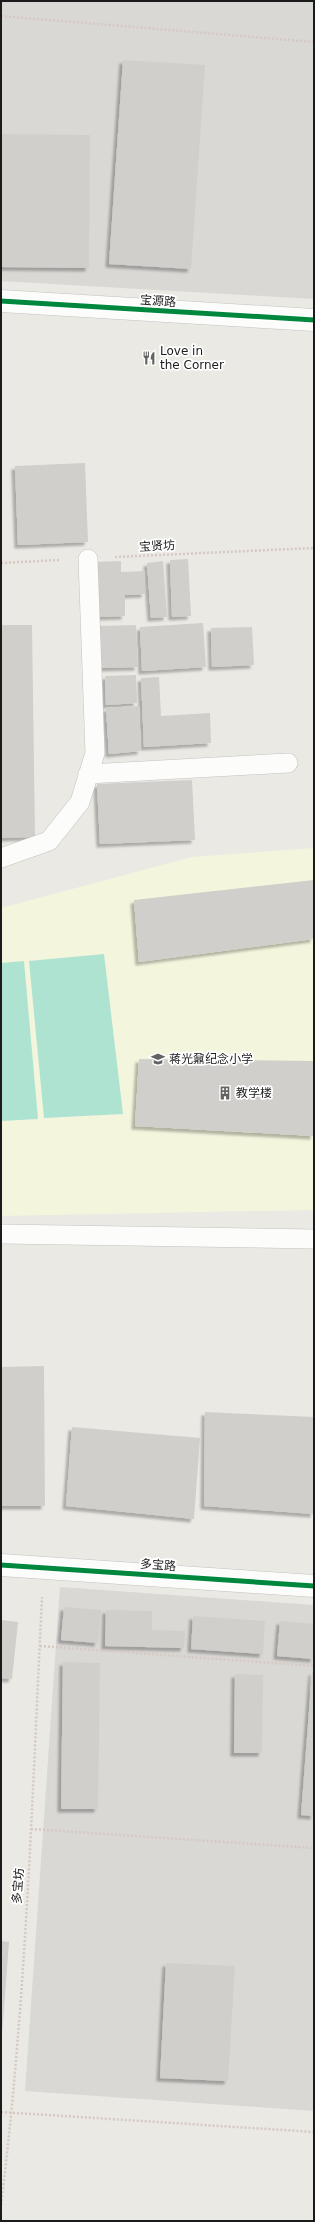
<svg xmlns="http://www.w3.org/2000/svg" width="315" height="2222" viewBox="0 0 315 2222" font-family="'DejaVu Sans','Noto Sans SC',sans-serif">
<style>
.residential{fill:#d9d8d5}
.education{fill:#f3f5dd}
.pitch{fill:#aee3d2}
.building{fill:#d1cfcb;filter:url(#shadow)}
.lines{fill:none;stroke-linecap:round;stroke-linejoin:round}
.service-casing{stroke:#c2c2c0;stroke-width:20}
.tertiary-casing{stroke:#c2c2c0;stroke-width:23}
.path{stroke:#d6c8c3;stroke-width:2.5;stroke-dasharray:2 2;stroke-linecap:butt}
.service{stroke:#fcfcfb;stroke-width:19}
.tertiary{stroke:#fcfcfb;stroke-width:22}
.cycleway-casing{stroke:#fff;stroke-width:8}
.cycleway{stroke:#00873e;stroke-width:5}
.labels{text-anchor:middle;stroke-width:3.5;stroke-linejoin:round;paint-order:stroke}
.street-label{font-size:12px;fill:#1b1b1b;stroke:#fff}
.poi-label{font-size:12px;fill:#1b1b1b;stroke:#fff;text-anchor:start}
</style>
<defs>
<filter id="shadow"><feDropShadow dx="-3.5" dy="3.5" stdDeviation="1" flood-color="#0004"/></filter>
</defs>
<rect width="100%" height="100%" fill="#eae9e4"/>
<path class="residential" d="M1,1h313v298l-313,-18z
M60,1587l254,18v506l-289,-20z"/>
<path class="education" d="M314,848v362l-313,6v-308l191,-51z"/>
<path class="pitch" d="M104,954l19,160 -79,4 -15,-157z
M24,961l14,158 -37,2v-158z"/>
<path class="building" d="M123,60l82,5 -14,204 -82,-5z
M1,134l89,1 -1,133 -88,-1z
M85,463l3,79 -70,3 -3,-79z
M188,559l3,57 -19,1 -2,-57z
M121,561v11l24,-1v23l-20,1v21l-31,1 -1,-55z
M163,561l4,56 -16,1 -4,-55z
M203,623l3,44 -64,4 -2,-44z
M1,625h31l3,212 -34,1z
M136,625l2,42 -38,1 -2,-42z
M252,627l2,38 -42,2 -1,-39z
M136,675l1,28 -31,2 -1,-29z
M159,677l2,39 49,-3 1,30 -67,4 -3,-69z
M139,706l2,45 -32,3 -3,-46z
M192,780l3,60 -95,4 -3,-60z
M314,880v59l-175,23 -5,-62z
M139,1059l175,2v75l-179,-10z
M44,1366l1,140h-43v-139z
M205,1412l109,5v97l-110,-8z
M72,1427l128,11 -6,81 -128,-13z
M64,1607l37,3 -3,33 -37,-3z
M106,1610l46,1v19l33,1 -1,17 -79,-2z
M193,1616l72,5 -2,33 -72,-5z
M1,1620l17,2 -6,57 -11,-1z
M280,1621l34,3v35l-37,-3z
M63,1662l37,1 -2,146h-37z
M312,1672h2v144l-13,-1z
M235,1674l28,1 -1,78h-28z
M1,1941l8,1 -7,94h-1z
M166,1963l69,3 -7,115 -68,-3z"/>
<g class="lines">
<g class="service-casing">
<path id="service" d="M88,774l200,-11
M1,858l48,-17 31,-39 15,-49 -7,-194
M1,1234l313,5"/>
</g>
<g class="tertiary-casing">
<path id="tertiary" d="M1,301l313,19
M1,1565l313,21"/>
</g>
<path class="path" d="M1,16l313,26
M115,557l199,-9
M1,563l59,-3
M40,1646l274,20
M31,1829l283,19
M1,2112l313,20
M1,2205c25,-201 31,-405 41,-608"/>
<use href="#service" class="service"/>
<use href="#tertiary" class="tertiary"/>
<g class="cycleway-casing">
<path id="cycleway" d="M1,301l313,19
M1,1565l313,21"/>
</g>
<use href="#cycleway" class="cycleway"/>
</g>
<defs>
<g id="restaurant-bare" transform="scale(1.08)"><path d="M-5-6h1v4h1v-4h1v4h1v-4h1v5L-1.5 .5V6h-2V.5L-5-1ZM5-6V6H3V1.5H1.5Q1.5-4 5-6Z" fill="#636361" stroke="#fff" stroke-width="2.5" paint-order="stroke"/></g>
<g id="school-bare" transform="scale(1.08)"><path d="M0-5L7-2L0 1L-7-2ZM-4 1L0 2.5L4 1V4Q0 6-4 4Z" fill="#636361" stroke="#fff" stroke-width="2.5" paint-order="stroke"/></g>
<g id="building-bare" transform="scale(1.08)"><path d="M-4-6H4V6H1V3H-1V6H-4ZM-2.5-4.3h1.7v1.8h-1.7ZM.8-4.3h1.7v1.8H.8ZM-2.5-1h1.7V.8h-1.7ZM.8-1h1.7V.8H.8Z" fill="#636361" stroke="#fff" stroke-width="2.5" paint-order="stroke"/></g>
</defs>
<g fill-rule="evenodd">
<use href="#restaurant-bare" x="149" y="358"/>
<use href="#school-bare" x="158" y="1059"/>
<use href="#building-bare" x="225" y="1093"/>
</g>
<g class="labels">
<g class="street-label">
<text transform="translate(158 301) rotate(4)" y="4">宝源路</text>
<text transform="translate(157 546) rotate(-3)" y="4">宝贤坊</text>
<text transform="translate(158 1565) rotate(4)" y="4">多宝路</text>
<text transform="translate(18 1886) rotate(-86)" y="4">多宝坊</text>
</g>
<g class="poi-label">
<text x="160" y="355">Love in<tspan x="160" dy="14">the Corner</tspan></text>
<text x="169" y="1063">蒋光鼐纪念小学</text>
<text x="236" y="1097">教学楼</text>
</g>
</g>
<rect width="315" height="2222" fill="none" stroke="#1b1b1b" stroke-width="4"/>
</svg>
